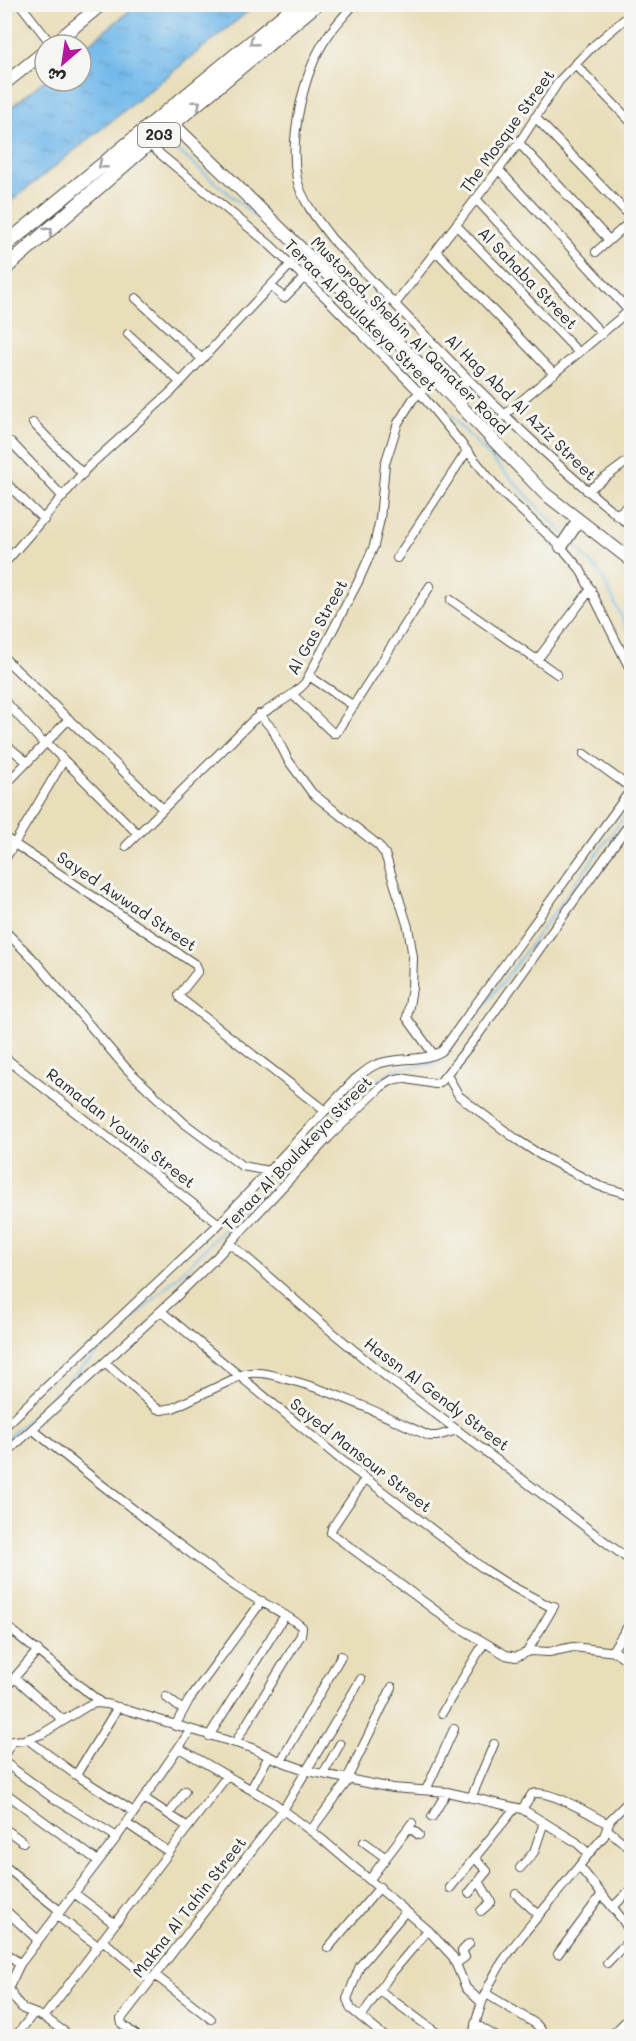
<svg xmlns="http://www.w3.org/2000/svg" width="636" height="2041" viewBox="0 0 636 2041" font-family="Mali,'Playpen Sans Arabic',sans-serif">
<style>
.water{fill:url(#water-ripples);stroke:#4f728b;stroke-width:1.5}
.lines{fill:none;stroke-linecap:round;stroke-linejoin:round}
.stream{stroke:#73baeb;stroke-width:2}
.street-casing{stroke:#484640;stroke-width:10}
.secondary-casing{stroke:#484640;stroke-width:14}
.primary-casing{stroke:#484640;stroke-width:16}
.street{stroke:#fff;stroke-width:8}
.secondary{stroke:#fff;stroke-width:12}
.primary{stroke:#fff;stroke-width:14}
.oneway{stroke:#a0a0a0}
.labels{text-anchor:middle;stroke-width:6;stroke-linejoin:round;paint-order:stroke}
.shield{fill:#f6f6f2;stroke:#686867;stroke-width:1.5}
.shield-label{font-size:15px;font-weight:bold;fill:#2b2b2b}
.street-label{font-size:16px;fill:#2b2b2b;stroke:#f6f6f2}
</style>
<defs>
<pattern id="water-ripples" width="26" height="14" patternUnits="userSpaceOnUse" patternTransform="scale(1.5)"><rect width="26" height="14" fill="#73baeb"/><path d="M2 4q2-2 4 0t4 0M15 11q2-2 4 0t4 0" fill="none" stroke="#5f97bf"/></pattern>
</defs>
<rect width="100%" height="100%" fill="#f6f6f2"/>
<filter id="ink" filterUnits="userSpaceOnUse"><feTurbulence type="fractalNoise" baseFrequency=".0167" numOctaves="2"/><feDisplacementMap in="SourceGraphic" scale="12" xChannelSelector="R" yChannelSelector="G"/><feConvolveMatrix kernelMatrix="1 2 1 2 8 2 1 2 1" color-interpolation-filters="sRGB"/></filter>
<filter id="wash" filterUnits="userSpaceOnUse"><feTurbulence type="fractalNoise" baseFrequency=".008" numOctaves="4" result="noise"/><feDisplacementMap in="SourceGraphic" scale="24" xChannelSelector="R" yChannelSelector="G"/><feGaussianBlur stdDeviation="1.35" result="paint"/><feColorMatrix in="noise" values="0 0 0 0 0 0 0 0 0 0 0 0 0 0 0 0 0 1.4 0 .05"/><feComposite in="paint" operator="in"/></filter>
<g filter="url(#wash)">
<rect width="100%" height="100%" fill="#e9deba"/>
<path class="water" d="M137,5h119l-251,201v-94l40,-32 36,1v-31z"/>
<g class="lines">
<path class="stream" d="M178,151l94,79 293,305
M571,541l30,33 31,65
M4,1442l173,-165 176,-180 42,-28 42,-5 69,-86 126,-172"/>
</g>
</g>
<g filter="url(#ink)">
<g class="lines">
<g class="street-casing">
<path id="street" d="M20,4l32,41
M354,4c-9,11 -19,21 -27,33 -24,35 -38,101 -30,142 5,22 21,42 35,60 98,101 189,200 300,288
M576,65l56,58
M535,117l97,101
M519,143l90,97
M148,144l121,100 55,52 96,97 80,98 61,56 19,22 52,104
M499,170l130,141
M476,199l126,135
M456,225l123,128
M436,251l118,123
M596,252l36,-32
M271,286l13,12 21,-21
M136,298l66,61
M395,304l124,-161 40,-62 34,-35 39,-33
M128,334l52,48
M450,396l18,-16
M503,416l128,-107
M33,423l50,51
M11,442l52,55
M4,481l40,39
M587,491l45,-33
M616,515l16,-12
M397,558l70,-107
M4,564l84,-97 84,-76 119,-127
M451,600l106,74
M4,658l159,151
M537,660l54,-71
M309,676l45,30
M293,695l40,38h3l94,-147
M4,700l40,44
M259,714l14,16 15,30 24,33 66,52 7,9 23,73 5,30 -1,31 -5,30 27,37
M46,742l92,92
M4,743l23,19
M584,754l47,34
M4,782l5,-1 60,-62
M4,837l192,128 2,6 -19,24 1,3 145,113
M126,846l125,-124c17,-15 39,-22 54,-39l53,-101 16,-36 6,-27 5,-55 13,-41 15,-24 22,-20
M4,861l60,-101
M4,930l31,31 91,107 58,55 58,43 27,5
M4,1057l215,167
M447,1075l12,21 57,43 26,17 57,30 33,9
M230,1243l96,84 62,51 244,184
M161,1311l179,148 144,110 25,16 44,23
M106,1363l50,45 5,2 12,-2 71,-34c16,-4 31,2 46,6 49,13 93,35 139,56h8l21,-6
M4,1427l215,-203 136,-145c6,-4 13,-11 20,-14 22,-9 47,-2 67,-14l190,-263
M32,1429c65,53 132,105 200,155 22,16 48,25 70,43l-1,8 -66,108
M4,1455l174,-160 35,-34 116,-124 52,-50 11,-7 9,-2 34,6 6,-3 37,-46 154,-215
M365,1479l-33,49 -1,5 124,92 51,30 10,2 14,-6 19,1 24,-5 43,5 16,12
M4,1624l97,79
M612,1651l20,-31
M527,1652l27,-46
M15,1678l48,42
M4,1690l34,-40
M166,1697l17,13
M631,1702h1
M442,1713l42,-70
M175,1726l14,-26 73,-99
M209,1736l76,-121
M27,1739l49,36 58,37
M4,1742l20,-2 18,-6 45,-28 9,-3 11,1 145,44 23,11 33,12 84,17 55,4 75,17 54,33 13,12
M179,1748l95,55 50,38 104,89 25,27 13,31 15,14
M4,1755l8,-13
M281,1761l60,-105
M4,1762l46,34 67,41
M323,1774l17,-30
M76,1775l42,-68
M347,1779l45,-92
M251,1789l18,-33
M426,1790l28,-61
M4,1792l94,69
M144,1798l44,29
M471,1798l23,-54
M522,1809l10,-15c16,-6 60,21 76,30
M169,1814l16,-23
M432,1817l15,-25
M126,1823l43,29
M409,1827l10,8
M4,1828l19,14
M607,1829l25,21
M311,1830l38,-51
M364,1842l22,16
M579,1866l43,53 10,16
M7,1868l53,43
M520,1868l14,-16 10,-30
M370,1879l42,-56
M479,1881l12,21 -10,9
M450,1888l65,-80
M74,1893l41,31
M469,1893l18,-22 -12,-13
M516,1894l23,21
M613,1907l13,-13
M4,1909l34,31
M56,1915l42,31
M102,1940l49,40
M328,1948l52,-61
M4,1951l16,13
M558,1954l44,-60
M457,1963l8,-6 -3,-6 7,-7
M607,1963l25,-26
M155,1975l56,44
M379,1990l62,46
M485,1993l51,31 10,12
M44,2017l183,-241
M361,2017l29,-42 38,-45
M475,2024l20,12
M16,2036l17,-22
M70,2036l-26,-19 -21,-8 -10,-12 -4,-10 11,-23 97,-127 73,-106
M137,2036l-15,-12 -1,-5 162,-209 78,-131
M384,2036l-33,-27 -4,-10 13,-33 46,-55
M473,2036c10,-58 39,-89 76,-133 18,-22 36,-45 55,-67l6,-16 22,-22
M611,2036l21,-21"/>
</g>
<g class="secondary-casing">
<path id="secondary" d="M52,45l50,-41
M4,84l41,-33
M173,124l262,255 109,114 88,68
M561,547l18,-27"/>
</g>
<g class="primary-casing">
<path id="primary" d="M4,246l294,-242
M4,269l144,-125 168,-140"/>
</g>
<use href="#street" class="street"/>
<use href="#secondary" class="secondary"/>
<use href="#primary" class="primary"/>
</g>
<defs><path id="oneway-chevron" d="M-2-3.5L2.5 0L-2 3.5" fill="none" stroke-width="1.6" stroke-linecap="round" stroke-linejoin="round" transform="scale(1.5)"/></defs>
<g class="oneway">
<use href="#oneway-chevron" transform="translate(253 42) rotate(141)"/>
<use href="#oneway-chevron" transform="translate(197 104) rotate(-40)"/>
<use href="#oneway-chevron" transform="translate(102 165) rotate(141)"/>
<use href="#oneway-chevron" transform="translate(49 231) rotate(-41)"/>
</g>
</g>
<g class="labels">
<rect class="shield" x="138" y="123" width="42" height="24" rx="4.5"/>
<g class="shield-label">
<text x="159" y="140">203</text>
</g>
<g class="street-label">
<text transform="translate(507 131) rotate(-54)" y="6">The Mosque Street</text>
<text transform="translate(528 278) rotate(46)" y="6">Al Sahaba Street</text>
<text transform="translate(361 315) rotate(45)" y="6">Teraa Al Boulakeya Street</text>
<text transform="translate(410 335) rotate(45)" y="6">Mustorod, Shebin Al Qanater Road</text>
<text transform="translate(521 407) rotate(44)" y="6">Al Hag Abd Al Aziz Street</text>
<text transform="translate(317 627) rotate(-61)" y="6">Al Gas Street</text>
<text transform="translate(127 901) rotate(34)" y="6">Sayed Awwad Street</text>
<text transform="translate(121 1128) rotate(38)" y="6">Ramadan Younis Street</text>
<text transform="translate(297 1153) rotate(-46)" y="6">Teraa Al Boulakeya Street</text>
<text transform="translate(437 1394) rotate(37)" y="6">Hassn Al Gendy Street</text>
<text transform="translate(361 1455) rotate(38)" y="6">Sayed Mansour Street</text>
<text transform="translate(189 1907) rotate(-52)" y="6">Makna Al Tahin Street</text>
</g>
</g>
<rect width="636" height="2041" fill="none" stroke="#f6f6f2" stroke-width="24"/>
<g transform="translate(63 63) rotate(209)"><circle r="28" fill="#f6f6f2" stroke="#a5a5a2" stroke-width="1.5"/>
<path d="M0-4.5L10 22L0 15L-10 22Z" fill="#b5179e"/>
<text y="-9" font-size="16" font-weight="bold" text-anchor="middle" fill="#2b2b2b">ش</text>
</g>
</svg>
